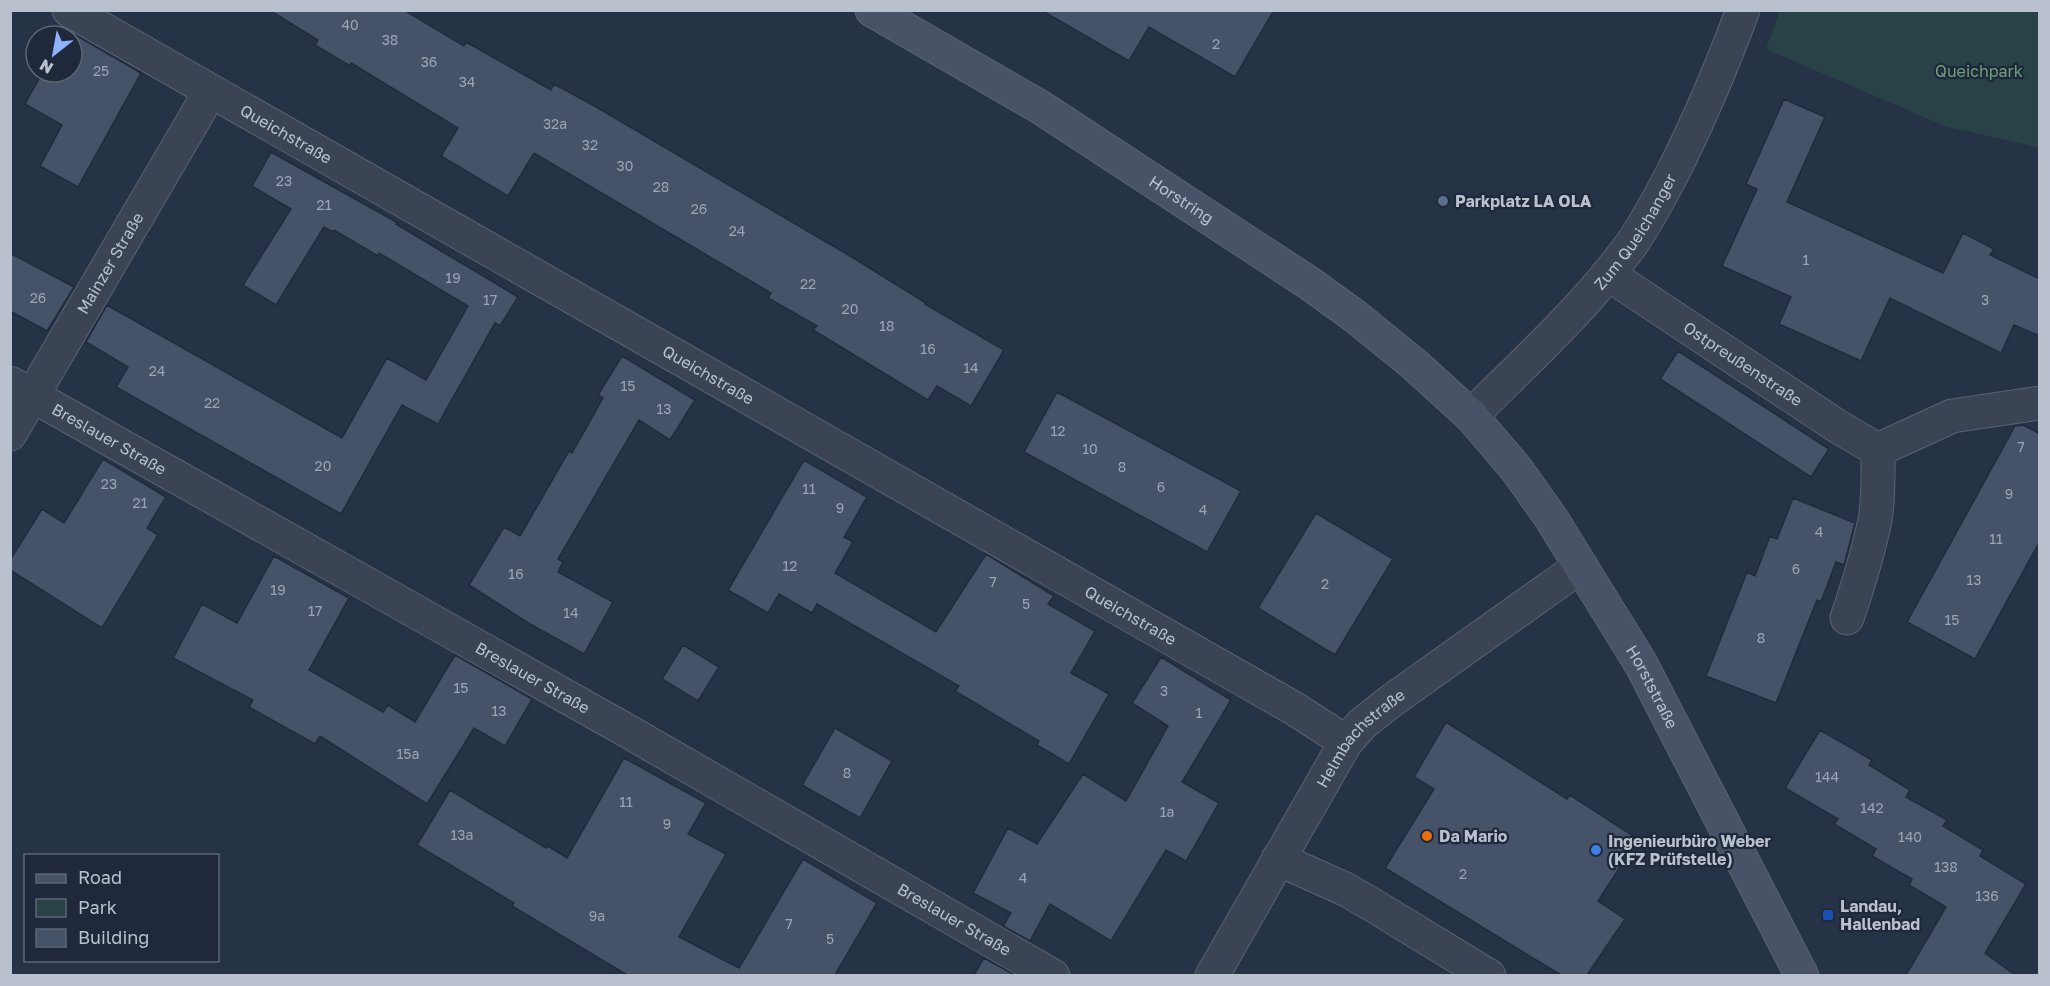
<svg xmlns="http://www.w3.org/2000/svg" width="2050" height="986" viewBox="0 0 2050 986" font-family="'Golos Text',sans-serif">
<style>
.green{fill:#284247}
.building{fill:#455268;stroke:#212b3d;stroke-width:1.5}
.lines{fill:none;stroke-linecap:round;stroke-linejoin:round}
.street-casing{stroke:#5a6272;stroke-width:35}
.secondary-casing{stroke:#5a6272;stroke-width:35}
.street{stroke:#3b4455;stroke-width:33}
.secondary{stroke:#495368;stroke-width:33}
.service-dot{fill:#5c6f8a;stroke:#1f293b;stroke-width:2}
.food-dot{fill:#e8710a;stroke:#1f293b;stroke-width:2}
.shop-dot{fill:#3f7fe0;stroke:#1f293b;stroke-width:2}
.transit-dot{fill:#1a4fb4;stroke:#1f293b;stroke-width:2}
.labels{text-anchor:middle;stroke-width:4.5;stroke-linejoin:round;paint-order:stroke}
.number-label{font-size:14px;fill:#9ca4b4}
.park-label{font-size:16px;fill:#6fa07d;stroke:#1f293b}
.street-label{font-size:16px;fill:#b9c0ce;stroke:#1f293b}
.poi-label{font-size:16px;font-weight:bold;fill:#b9c0ce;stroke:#1f293b;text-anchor:start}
</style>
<rect width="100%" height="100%" fill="#263246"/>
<path class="green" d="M1780,10l259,1v136l-92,-20 -181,-78z"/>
<path class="building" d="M269,10h135l60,36 2,-4 85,48 3,-6 37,20 264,155 71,44 -1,1 79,46 -33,56 -34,-20 -9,14 -115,-70 4,-4 -49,-28 3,-5 -237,-140 -26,43 -67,-40 17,-28 -107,-65 -1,3 -35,-21 3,-5z
M1041,10h233l-39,67 -86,-50 -20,34z
M67,30l74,43 -63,114 -38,-21 22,-41 -37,-21 18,-32h29v-36h-8z
M1784,99l41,18 -38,85 156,71 20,-40 31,16 -4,6 50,24v57l-26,-11 -13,28 -111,-55 -29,63 -82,-37 12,-27 -69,-31 35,-77 -11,-5z
M271,152l127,71 -2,1 122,73 -18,29 -5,-3 -57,101 -36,-19 -61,109 -225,-127 12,-20 -42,-25 21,-37 235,133 45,-80 39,22 42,-74 -89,-53 -1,3 -44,-26 -1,2 -9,-5 -48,78 -33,-20 48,-76 -39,-23z
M10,253l64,34 -27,44 -37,-20z
M1678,351l151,98 -18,28 -151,-98z
M622,356l73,44 -25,40 -31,-20 -81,139 5,3 -5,10 55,30 -29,52 -54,-30 -61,-39 35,-58 16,9 49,-85 3,2 31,-55 -5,-3z
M1057,392l184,99 -34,61 -183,-100z
M2023,425l17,9v107l-65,118 -68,-37 108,-196z
M103,459l63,38 -19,31 11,7 -56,93 -92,-58v-10l32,-51 22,14z
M804,460l63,37 -23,40 9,5 -18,31 101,59 50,-78 68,42 -6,8 47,27 -24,42 38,21 -40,70 -32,-19 2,-4 -84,-50 4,-5 -142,-82 -5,9 -33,-19 -11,19 -40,-23z
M1793,498l62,25 -11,42 -8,-3 -15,40 -4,-2 -41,103 -70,-27 41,-104 8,4 15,-40 7,3z
M1316,513l77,46 -58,96 -77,-47z
M274,556l75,42 -40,72 74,42 5,-7 27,17 40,-67 77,44 -27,47 -31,-18 -47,76 -107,-68 -5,8 -66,-37 4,-7 -80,-42 29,-54 35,19z
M683,645l36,22 -21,34 -36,-22z
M1161,657l70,43 -49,82 37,21 -33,58 -20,-11 -55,91 -61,-37 -20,37 -27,-15 8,-13 -38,-20 35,-65 29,16 46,-70 43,27 42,-75 -36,-23z
M1446,722l121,77 3,-4 68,44 -40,62 27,18 -38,56h-26l-176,-107 49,-79 -20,-12z
M835,728l57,33 -32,57 -58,-33z
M1820,730l52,30 -3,5 41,25 -4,7 41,23 -4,6 40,24 -3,6 46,28 -41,69 30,22h-109l40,-68 -37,-22 3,-6 -40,-23 4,-7 -42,-25 4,-5 -53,-31z
M624,758l82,45 -18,31 38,20 -47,83 60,31 64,-109 74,44 -42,72h-208l-115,-69 2,-3 -97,-58 33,-55 96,58 2,-2 19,12z
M984,958l29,16 -1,1h-38z"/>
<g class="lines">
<g class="street-casing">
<g id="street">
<path id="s1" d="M69,10l1226,699 51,33"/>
<path id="s2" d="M1608,274l229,152 41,24"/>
<path id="s3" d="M10,383l614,346 429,247"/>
<path id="s4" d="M1471,416c56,-56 116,-110 162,-174 15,-22 27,-45 39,-68 27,-53 50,-108 71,-164"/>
<path id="s5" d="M10,434l200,-342"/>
<path d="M1878,450l74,-34 88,-13"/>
<path d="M1847,618c11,-32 21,-65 28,-98 4,-23 3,-46 3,-70"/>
<path d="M1278,859l69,31 29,17 113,69"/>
<path id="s6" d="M1212,976l134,-234 16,-18 29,-23 190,-135"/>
</g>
</g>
<g class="secondary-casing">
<g id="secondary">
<path id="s7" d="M872,10l168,97 269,176 47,34 59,48 56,51 46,54 34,48 90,146 161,312"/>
</g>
</g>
<use href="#street" class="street"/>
<use href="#secondary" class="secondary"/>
</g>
<circle class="service-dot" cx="1443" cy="201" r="6"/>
<circle class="food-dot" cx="1427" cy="836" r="6"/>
<circle class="shop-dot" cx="1596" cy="850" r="6"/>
<rect class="transit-dot" x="1822" y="909" width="12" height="12" rx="3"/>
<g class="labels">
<g class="number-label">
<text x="350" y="30">40</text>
<text x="390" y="45">38</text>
<text x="1216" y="49">2</text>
<text x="429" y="67">36</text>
<text x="101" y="76">25</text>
<text x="467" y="87">34</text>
<text x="555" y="129">32a</text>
<text x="590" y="150">32</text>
<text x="625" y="171">30</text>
<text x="284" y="186">23</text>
<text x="661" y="192">28</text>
<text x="324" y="210">21</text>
<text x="699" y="214">26</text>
<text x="737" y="236">24</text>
<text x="1806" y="265">1</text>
<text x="453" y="283">19</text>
<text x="808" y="289">22</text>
<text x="38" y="303">26</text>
<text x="490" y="305">17</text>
<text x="1985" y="305">3</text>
<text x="850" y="314">20</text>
<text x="887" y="331">18</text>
<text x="928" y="354">16</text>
<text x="971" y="373">14</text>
<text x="157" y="376">24</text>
<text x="628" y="391">15</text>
<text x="212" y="408">22</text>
<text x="664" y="414">13</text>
<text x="1058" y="436">12</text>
<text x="2021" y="452">7</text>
<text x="1090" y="454">10</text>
<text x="323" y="471">20</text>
<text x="1122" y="472">8</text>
<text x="109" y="489">23</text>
<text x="1161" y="492">6</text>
<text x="809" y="494">11</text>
<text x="2009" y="499">9</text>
<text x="140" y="508">21</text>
<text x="840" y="513">9</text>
<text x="1203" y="515">4</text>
<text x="1819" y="537">4</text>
<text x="1996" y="544">11</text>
<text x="790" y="571">12</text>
<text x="1796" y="574">6</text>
<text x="516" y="579">16</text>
<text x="1974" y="585">13</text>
<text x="993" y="587">7</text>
<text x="1325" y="589">2</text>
<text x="278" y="595">19</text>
<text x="1026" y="609">5</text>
<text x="315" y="616">17</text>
<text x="571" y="618">14</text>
<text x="1952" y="625">15</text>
<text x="1761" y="643">8</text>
<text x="461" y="693">15</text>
<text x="1164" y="696">3</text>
<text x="499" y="716">13</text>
<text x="1199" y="718">1</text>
<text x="408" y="759">15a</text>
<text x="847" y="778">8</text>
<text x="1827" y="782">144</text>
<text x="626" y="807">11</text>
<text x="1872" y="813">142</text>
<text x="1167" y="817">1a</text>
<text x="667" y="829">9</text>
<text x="462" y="840">13a</text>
<text x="1910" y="842">140</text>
<text x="1946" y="872">138</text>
<text x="1463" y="879">2</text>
<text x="1023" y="883">4</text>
<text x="1987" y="901">136</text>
<text x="597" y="921">9a</text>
<text x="789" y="929">7</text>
<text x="830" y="944">5</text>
</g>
<g class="park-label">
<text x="1979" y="77">Queichpark</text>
</g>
<g class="street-label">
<text dy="6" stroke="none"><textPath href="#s1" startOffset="250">Queichstraße</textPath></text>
<text dy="6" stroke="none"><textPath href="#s7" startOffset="363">Horstring</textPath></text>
<text dy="6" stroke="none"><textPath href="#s4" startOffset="248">Zum Queichanger</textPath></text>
<text dy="6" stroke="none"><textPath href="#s5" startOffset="198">Mainzer Straße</textPath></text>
<text dy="6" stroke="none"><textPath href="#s2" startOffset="162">Ostpreußenstraße</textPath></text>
<text dy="6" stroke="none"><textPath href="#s1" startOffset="736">Queichstraße</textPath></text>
<text dy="6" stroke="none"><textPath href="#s3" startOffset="114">Breslauer Straße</textPath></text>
<text dy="6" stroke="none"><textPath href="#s1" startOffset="1222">Queichstraße</textPath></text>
<text dy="6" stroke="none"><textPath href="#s3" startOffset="600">Breslauer Straße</textPath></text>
<text dy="6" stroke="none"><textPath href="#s7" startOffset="1052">Horststraße</textPath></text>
<text dy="6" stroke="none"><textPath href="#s6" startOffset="282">Helmbachstraße</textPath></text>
<text dy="6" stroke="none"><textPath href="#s3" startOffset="1086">Breslauer Straße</textPath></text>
</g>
<g class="poi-label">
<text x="1455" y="207">Parkplatz LA OLA</text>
<text x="1439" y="842">Da Mario</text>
<text x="1608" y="847">Ingenieurbüro Weber<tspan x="1608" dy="18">(KFZ Prüfstelle)</tspan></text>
<text x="1840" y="912">Landau,<tspan x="1840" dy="18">Hallenbad</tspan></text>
</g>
</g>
<rect width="2050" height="986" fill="none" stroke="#b9c0ce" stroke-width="24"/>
<rect x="24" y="854" width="195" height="108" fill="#1f293b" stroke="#5d6576" stroke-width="1.5"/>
<rect x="36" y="874" width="30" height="9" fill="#495368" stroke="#5d6576" stroke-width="1.5"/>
<text x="78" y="884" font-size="18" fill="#b9c0ce">Road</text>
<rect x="36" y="899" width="30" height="18" fill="#284247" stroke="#5d6576" stroke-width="1.5"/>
<text x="78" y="914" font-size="18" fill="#b9c0ce">Park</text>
<rect x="36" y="929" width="30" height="18" fill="#455268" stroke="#5d6576" stroke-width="1.5"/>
<text x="78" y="944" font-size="18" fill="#b9c0ce">Building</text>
<g transform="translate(54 54) rotate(211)"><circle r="28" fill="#1f293b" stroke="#5d6576" stroke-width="1.5"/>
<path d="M0-4.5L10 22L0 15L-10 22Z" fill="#8eb4fe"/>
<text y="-9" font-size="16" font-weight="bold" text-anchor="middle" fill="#b9c0ce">N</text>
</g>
</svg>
